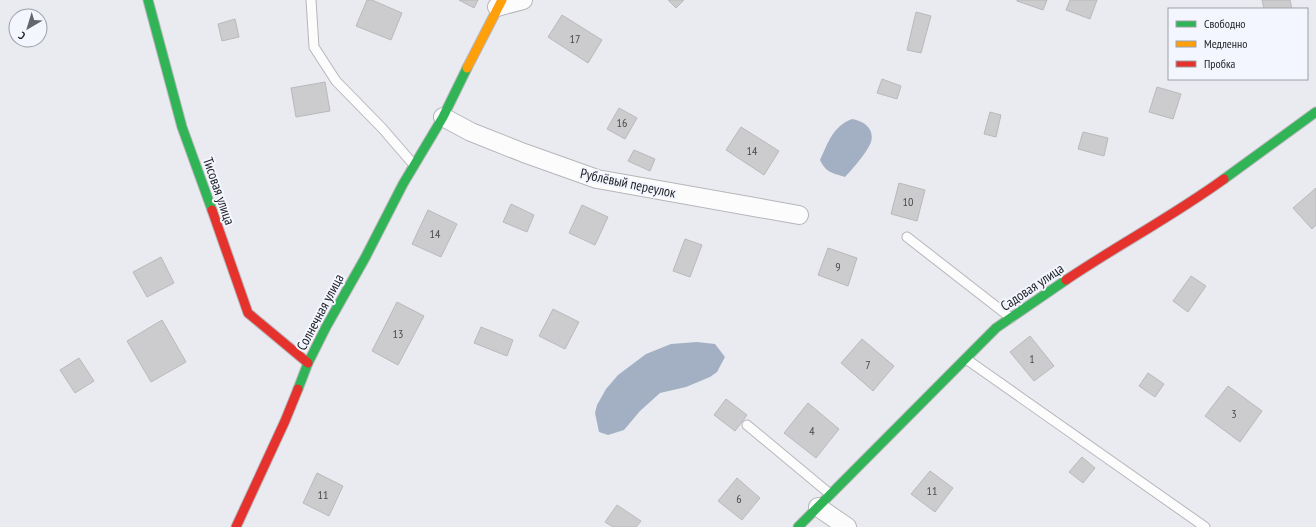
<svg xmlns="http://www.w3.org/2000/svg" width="1316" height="527" viewBox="0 0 1316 527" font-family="'PT Sans Narrow',sans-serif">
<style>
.water{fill:#a3b0c4}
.building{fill:#cccbcd;stroke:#bab9ba}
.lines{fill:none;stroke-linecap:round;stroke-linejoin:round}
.lane-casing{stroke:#b6b6bb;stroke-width:11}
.street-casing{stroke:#b6b6bb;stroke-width:20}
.fast-casing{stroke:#b6b6bb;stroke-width:11}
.slow-casing{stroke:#b6b6bb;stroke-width:11}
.jam-casing{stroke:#b6b6bb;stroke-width:11}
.lane{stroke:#fcfcfd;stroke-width:9}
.street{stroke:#fcfcfd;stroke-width:18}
.fast{stroke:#30b455;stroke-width:9}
.slow{stroke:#ff9f0a;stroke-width:9}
.jam{stroke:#e5322d;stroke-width:9}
.labels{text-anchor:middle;stroke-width:4;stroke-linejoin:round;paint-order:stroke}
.number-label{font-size:12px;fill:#4a4a4e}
.street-label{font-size:14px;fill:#1e1f23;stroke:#f4f6ff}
</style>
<rect width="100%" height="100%" fill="#eaebf1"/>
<path class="water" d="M852,119c11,2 23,9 19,23 -3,9 -19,28 -26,35 -12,-4 -19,-4 -25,-17 8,-17 13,-34 32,-41z
M697,342l18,2 10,13 -8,15 -7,5 -24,10 -26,6 -20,18 -16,19 -16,5 -9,-3 -4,-19 2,-8 9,-16 12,-14 28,-21 25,-10z"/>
<path class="building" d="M367,0h5l30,13 -11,27 -35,-14z
M459,0h19l-4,8z
M668,0h16l-8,8z
M1017,0h30l-4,10 -26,-9z
M1070,0h27l-7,19 -24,-9z
M1262,0h28l2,9h-28z
M916,12l15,4 -10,37 -14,-3z
M562,15l40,25 -14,23 -40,-26z
M235,19l4,18 -17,4 -4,-17z
M882,79l19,7 -4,13 -20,-6z
M325,82l5,29 -34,6 -5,-29z
M1157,87l24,7 -8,25 -24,-7z
M619,108l18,10 -12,21 -18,-10z
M990,112l11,3 -5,22 -12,-3z
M741,127l38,24 -15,24 -38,-25z
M1083,132l25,6 -4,18 -26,-7z
M634,150l21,9 -5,12 -22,-10z
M899,183l26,7 -8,31 -26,-7z
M1316,188v37l-4,4 -19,-21z
M511,204l23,11 -7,17 -24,-10z
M582,205l26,12 -13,28 -26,-12z
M428,210l29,14 -16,33 -29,-13z
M685,239l17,6 -12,32 -17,-6z
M828,248l29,10 -9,28 -30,-11z
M161,257l13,26 -27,14 -14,-25z
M1191,276l15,10 -18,26 -15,-11z
M397,302l27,14 -26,49 -26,-14z
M553,309l26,13 -14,27 -26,-13z
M162,320l24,42 -35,20 -24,-41z
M481,327l32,13 -6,16 -33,-13z
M1030,336l24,30 -20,15 -24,-29z
M862,339l32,27 -21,25 -32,-28z
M79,358l15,23 -19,12 -15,-23z
M1148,373l16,11 -9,13 -16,-11z
M1228,386l34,25 -22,31 -35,-26z
M726,399l21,16 -12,16 -21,-16z
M808,403l31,26 -23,29 -32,-25z
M1082,457l13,11 -12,15 -14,-11z
M930,471l23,17 -18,24 -24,-18z
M317,473l26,13 -14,30 -26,-13z
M737,478l23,20 -18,22 -24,-19z
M617,505l24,16 -5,6h-23l-8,-5z"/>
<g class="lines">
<g class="lane-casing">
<path id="lane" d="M311,0l3,47 22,34 46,47 32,37
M907,237l104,81
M966,359l239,168
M747,425l83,69"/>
</g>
<g class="street-casing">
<path id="street" d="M497,7l26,-7
M443,117l28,15 53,21 73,26 202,36
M818,507l29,20"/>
</g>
<g class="fast-casing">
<path id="fast" d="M148,0l34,127 30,83
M1224,179l92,-67
M298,389l10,-26 18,-36 39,-69 38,-74 40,-67 24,-49
M798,527l198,-199 70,-48"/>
</g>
<g class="slow-casing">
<path id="slow" d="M467,68l35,-68"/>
</g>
<g class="jam-casing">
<path id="jam" d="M212,210l36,103 60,50
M1066,280c52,-35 107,-64 158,-101
M236,527l49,-106 13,-32"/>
</g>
<use href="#lane" class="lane"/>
<use href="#street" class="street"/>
<use href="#fast" class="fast"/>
<use href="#slow" class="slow"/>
<use href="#jam" class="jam"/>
</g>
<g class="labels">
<g class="number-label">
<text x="575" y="43">17</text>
<text x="622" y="127">16</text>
<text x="752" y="155">14</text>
<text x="908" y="206">10</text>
<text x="435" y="238">14</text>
<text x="838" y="271">9</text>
<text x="398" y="338">13</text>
<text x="1032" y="363">1</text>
<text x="868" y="369">7</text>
<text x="1234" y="418">3</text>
<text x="812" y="435">4</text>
<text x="932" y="495">11</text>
<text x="323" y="499">11</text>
<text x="739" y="503">6</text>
</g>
<g class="street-label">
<text transform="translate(628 183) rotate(12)" y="5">Рублёвый переулок</text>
<text transform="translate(219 191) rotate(71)" y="5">Тисовая улица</text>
<text transform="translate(1032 287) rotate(-34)" y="5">Садовая улица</text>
<text transform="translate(320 312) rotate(-62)" y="5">Солнечная улица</text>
</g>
</g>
<rect x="1168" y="8" width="140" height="72" fill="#f4f6ff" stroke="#9ea0a7"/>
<rect x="1176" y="21" width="20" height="6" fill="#30b455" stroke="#9ea0a7"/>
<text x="1204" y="28" font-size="12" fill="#1e1f23">Свободно</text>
<rect x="1176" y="41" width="20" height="6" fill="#ff9f0a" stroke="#9ea0a7"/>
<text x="1204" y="48" font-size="12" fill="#1e1f23">Медленно</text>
<rect x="1176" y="61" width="20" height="6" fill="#e5322d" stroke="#9ea0a7"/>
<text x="1204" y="68" font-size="12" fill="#1e1f23">Пробка</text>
<g transform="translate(28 28) rotate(218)"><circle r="19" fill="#f4f6ff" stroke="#9ea0a7"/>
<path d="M0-3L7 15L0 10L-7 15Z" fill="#65666b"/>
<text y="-6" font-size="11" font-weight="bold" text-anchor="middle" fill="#1e1f23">С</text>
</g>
</svg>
